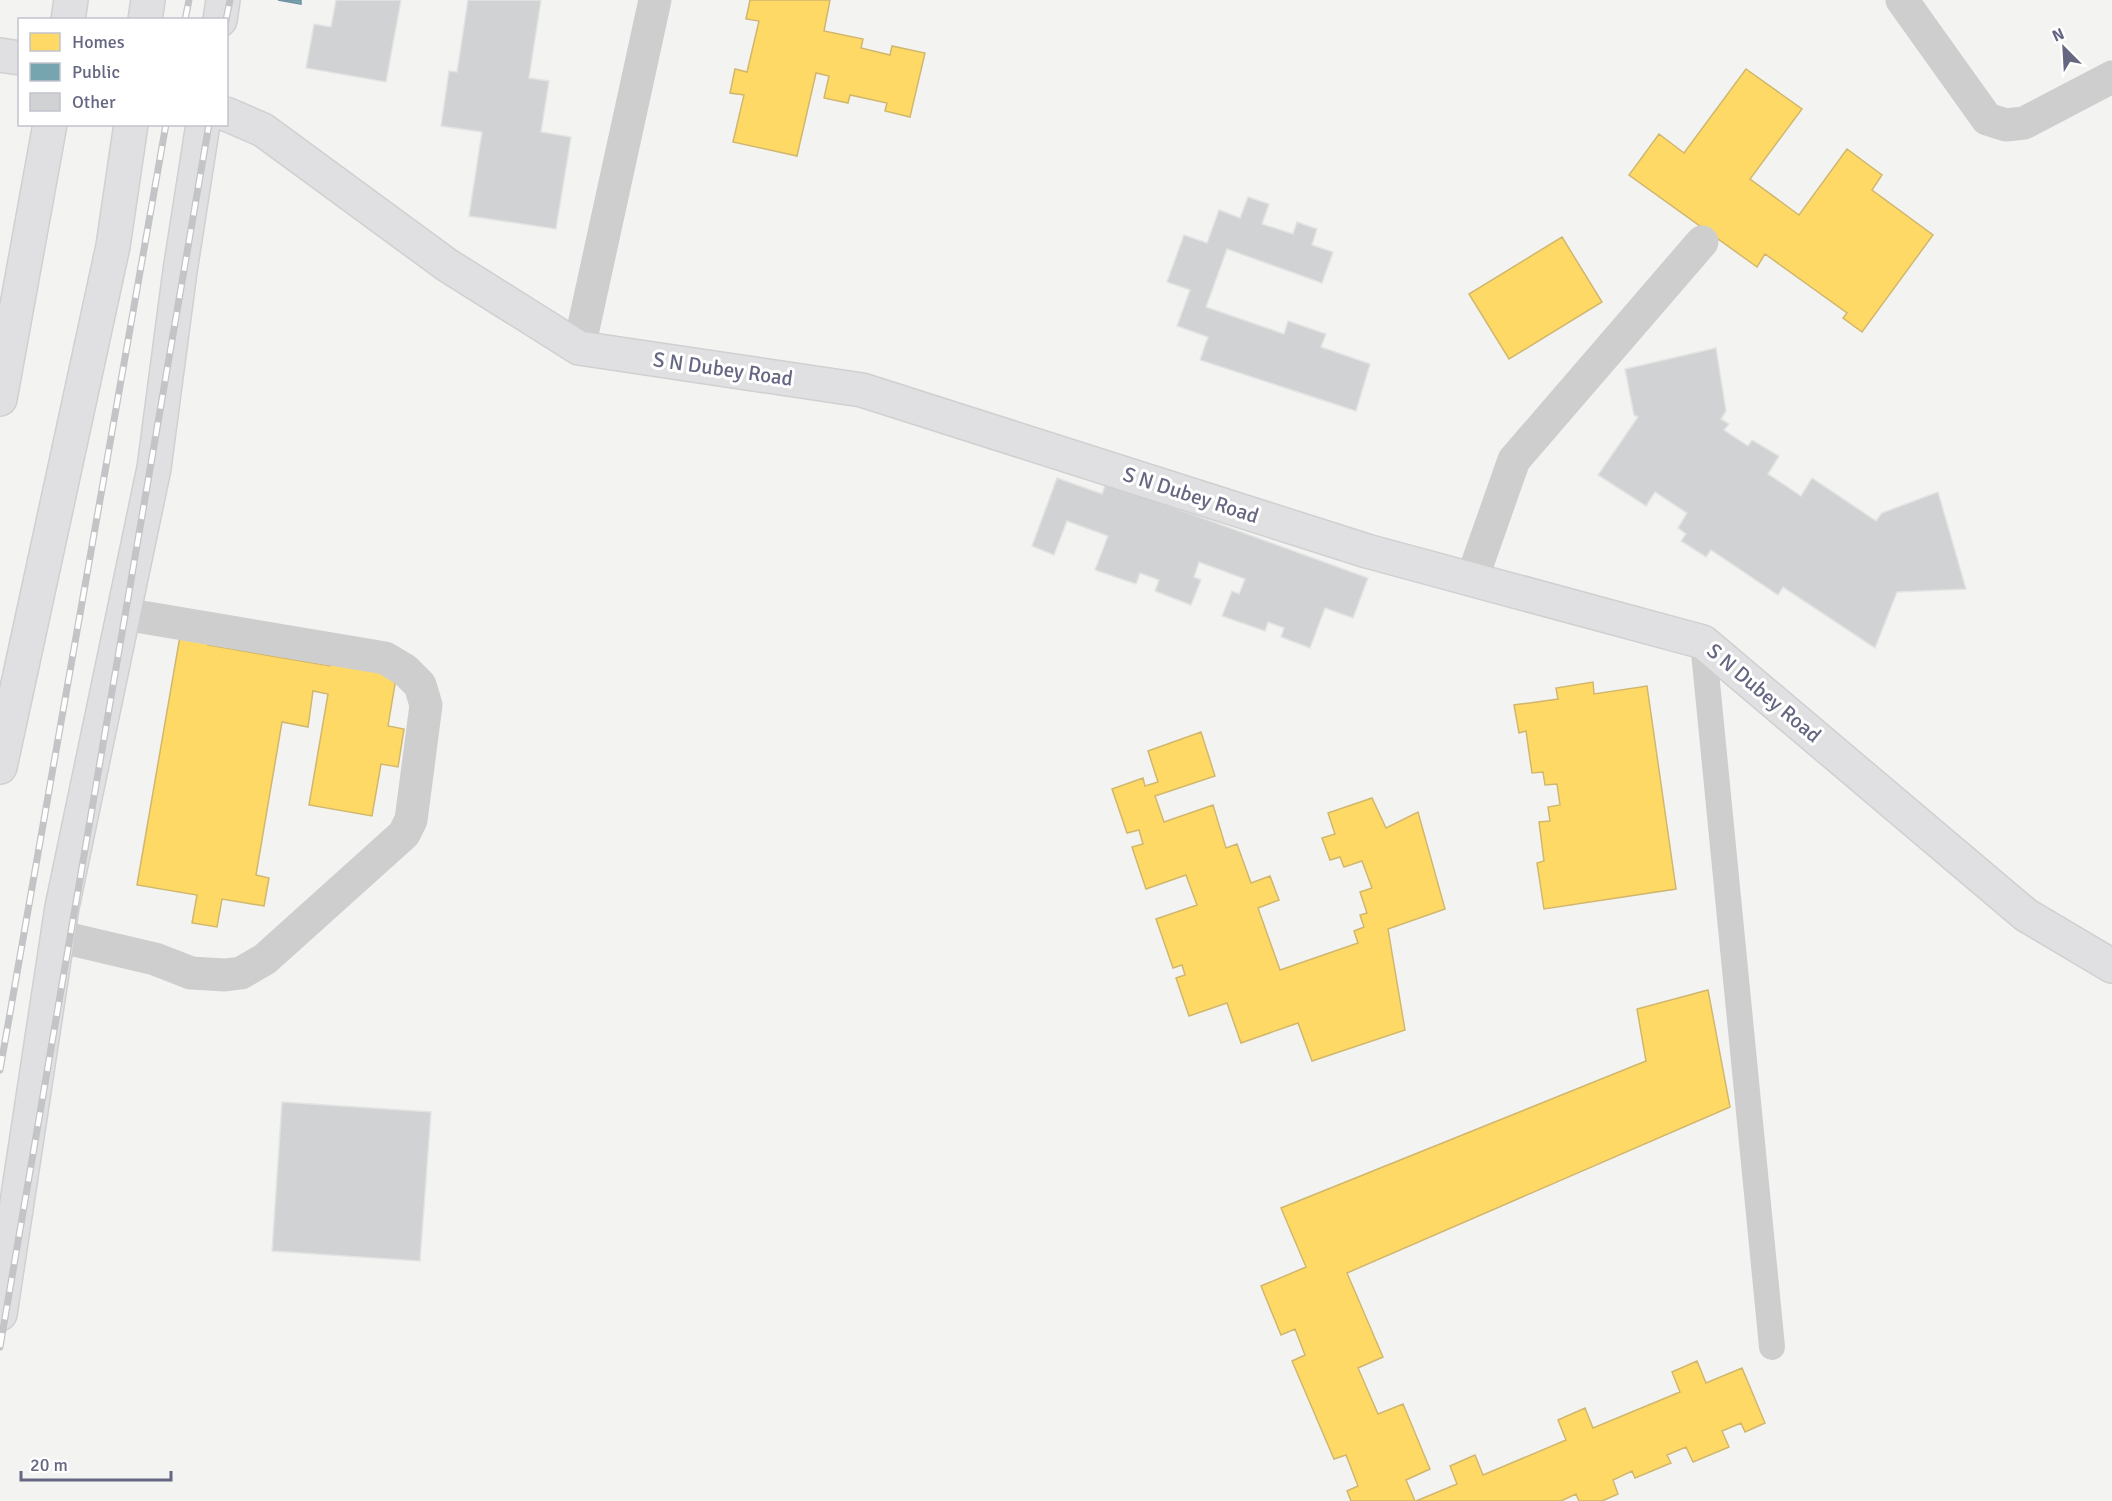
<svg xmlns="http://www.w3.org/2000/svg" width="2112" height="1501" viewBox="0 0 2112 1501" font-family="Signika,sans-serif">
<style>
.homes{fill:#ffd966;stroke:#d1b76e;stroke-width:1.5}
.public{fill:#76a5af;stroke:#7192a2;stroke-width:1.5}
.building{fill:#d1d2d3;stroke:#e2e3e2;stroke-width:1.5}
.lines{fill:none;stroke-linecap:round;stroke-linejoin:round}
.secondary-casing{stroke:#d0d0d1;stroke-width:36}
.highway-casing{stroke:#cfd0d0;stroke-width:36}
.lane{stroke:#cececf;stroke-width:26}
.street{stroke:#cececf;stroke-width:33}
.secondary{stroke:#e0e0e2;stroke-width:33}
.highway{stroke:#e0e0e2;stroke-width:33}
.rail-casing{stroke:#c3c4c5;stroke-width:7}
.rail{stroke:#fff;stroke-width:4.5;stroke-dasharray:14;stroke-linecap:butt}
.labels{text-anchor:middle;stroke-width:6;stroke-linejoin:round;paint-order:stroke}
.street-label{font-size:21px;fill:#656782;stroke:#fff}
</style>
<rect width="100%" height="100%" fill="#f3f4f2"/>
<path class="homes" d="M750,0h80l-6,31 39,8 -2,9 29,7 2,-9 33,7 -15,64 -25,-6 2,-8 -37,-8 -2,8 -24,-5 5,-22 -13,-3 -19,83 -64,-14 11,-47 -14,-2 5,-24 12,3 12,-51 -13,-2z
M1746,69l56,40 -52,70 49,36 48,-66 35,26 -10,15 61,45 -71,97 -19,-14 4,-5 -82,-59 -8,13 -128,-92 30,-41 25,19z
M1562,237l40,65 -93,57 -40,-65z
M180,636l30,4 -2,5 122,21 2,-5 65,11 -9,54 16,3 -6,38 -17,-3 -9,52 -63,-11 19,-111 -15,-3 -5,36 -26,-5 -26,153 13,3 -5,28 -42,-7 -5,28 -25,-4 5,-28 -60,-10z
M1593,682l1,12 53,-8 29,203 -132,20 -7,-46 7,-2 -5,-39 11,-1 -2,-14 12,-2 -3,-21 -12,1 -2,-13 -11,1 -6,-42 -7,2 -5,-28 44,-6 -2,-11z
M1201,732l14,44 -60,20 9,26 49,-17 13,43 11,-4 14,39 19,-7 9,24 -21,8 22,62 78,-27 -4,-12 10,-4 -4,-12 7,-2 -7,-21 12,-4 -10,-27 -18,6 -4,-10 -10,3 -8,-22 13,-4 -7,-21 44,-15 14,30 32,-16 27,97 -57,20 17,101 -93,31 -14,-38 -57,20 -14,-40 -38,13 -13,-38 9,-3 -3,-10 -9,3 -17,-49 41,-14 -11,-30 -40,14 -14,-42 11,-3 -4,-14 -12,3 -15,-44 31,-11 2,8 13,-4 -10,-31z
M1708,990l22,117 -383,166 36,84 -25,11 20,46 25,-10 27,65 -24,11 9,21h-64l-4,-10 11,-5 -12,-31 -12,4 -42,-98 13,-6 -10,-26 -14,6 -20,-49 45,-19 -25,-59 365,-147 -9,-52z
M1697,1361l9,22 36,-15 23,55 -20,9 -4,-9 -19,8 7,16 -36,15 -7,-15 -19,8 4,8 -36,15 -3,-7 -19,9 5,14 -16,7h-23l-3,-7 -15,7h-145l41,-17 -7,-18 25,-11 8,20 83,-35 -8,-20 27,-12 8,20 87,-36 -8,-20z"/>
<path class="public" d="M278,0h23v4z"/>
<path class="building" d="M336,0h65l-15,82 -80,-14 8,-44 17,3z
M468,0h73l-12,78 20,3 -8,51 30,5 -15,92 -87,-13 13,-84 -41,-6 8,-55 8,1z
M1248,197l21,7 -7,20 31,10 4,-12 20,7 -5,16 21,7 -11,31 -95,-34 -21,58 78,27 4,-13 38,13 -5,13 49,17 -14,47 -156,-51 8,-23 -31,-11 13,-36 -23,-8 17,-47 23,8 12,-33 21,8z
M1716,348l10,63 -5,8 8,5 -5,6 24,16 4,-6 27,16 -11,18 33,22 11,-18 64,43 6,-8 56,-21 28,97 -69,3 -22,56 -92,-61 -5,8 -67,-45 -5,7 -25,-16 5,-7 -8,-6 9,-15 -32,-21 -9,14 -48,-31 40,-58 -4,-2 -9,-46z
M1057,478l45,16 4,-11 262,95 -15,40 -28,-10 -15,40 -29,-11 3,-9 -16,-6 -3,9 -43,-15 10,-25 7,3 6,-15 -46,-17 -5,15 7,3 -10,25 -36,-14 4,-11 -19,-7 -4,11 -41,-14 13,-34 -41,-15 -13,34 -22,-9z
M282,1102l149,10 -11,149 -148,-10z"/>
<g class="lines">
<g class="secondary-casing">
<path id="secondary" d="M220,20l3,-20
M0,55l20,3
M226,114l37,16 184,135 132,83 283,42 505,161 336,91 323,273 86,51
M0,1314l62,-407 92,-439 26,-197 23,-147"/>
</g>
<g class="highway-casing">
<path id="highway" d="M68,20l3,-20
M145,20l3,-20
M0,399l50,-275
M0,767l113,-521 18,-122"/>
</g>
<path class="lane" d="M1703,642l69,705"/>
<path class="street" d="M1902,0l85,119 19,6 18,-2 88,-46
M579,348l76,-348
M1472,579l42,-119 188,-218
M57,936l98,23 36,14 34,2 16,-2 24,-14 139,-125 7,-14 15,-115 -6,-20 -15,-15 -20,-12 -261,-44"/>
<use href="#secondary" class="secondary"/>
<use href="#highway" class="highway"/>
<g class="rail-casing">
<path id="rail" d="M185,20l4,-20
M226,20l4,-20
M0,1070l166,-946
M0,1347l209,-1223"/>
</g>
<use href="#rail" class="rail"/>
</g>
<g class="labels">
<g class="street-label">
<text transform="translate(723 369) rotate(8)" y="7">S N Dubey Road</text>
<text transform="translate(1191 495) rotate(18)" y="7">S N Dubey Road</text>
<text transform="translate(1764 693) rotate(40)" y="7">S N Dubey Road</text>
</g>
</g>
<rect x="18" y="18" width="210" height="108" fill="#ffffff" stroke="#c1c2cd" stroke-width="1.5"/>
<rect x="30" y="33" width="30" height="18" fill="#ffd966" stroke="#c1c2cd" stroke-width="1.5"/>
<text x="72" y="48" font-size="18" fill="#656782">Homes</text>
<rect x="30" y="63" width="30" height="18" fill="#76a5af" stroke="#c1c2cd" stroke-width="1.5"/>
<text x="72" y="78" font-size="18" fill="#656782">Public</text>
<rect x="30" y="93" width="30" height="18" fill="#d1d2d3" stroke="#c1c2cd" stroke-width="1.5"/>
<text x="72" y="108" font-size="18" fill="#656782">Other</text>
<g transform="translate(2064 48) rotate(336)" stroke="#ffffff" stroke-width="4.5" paint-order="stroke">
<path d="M0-4.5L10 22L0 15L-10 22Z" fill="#656782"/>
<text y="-9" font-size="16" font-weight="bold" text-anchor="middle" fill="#656782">N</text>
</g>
<path d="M21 1471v9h150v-9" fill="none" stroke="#656782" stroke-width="3"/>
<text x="30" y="1471" font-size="18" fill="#656782" stroke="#ffffff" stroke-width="4.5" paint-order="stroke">20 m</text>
</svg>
